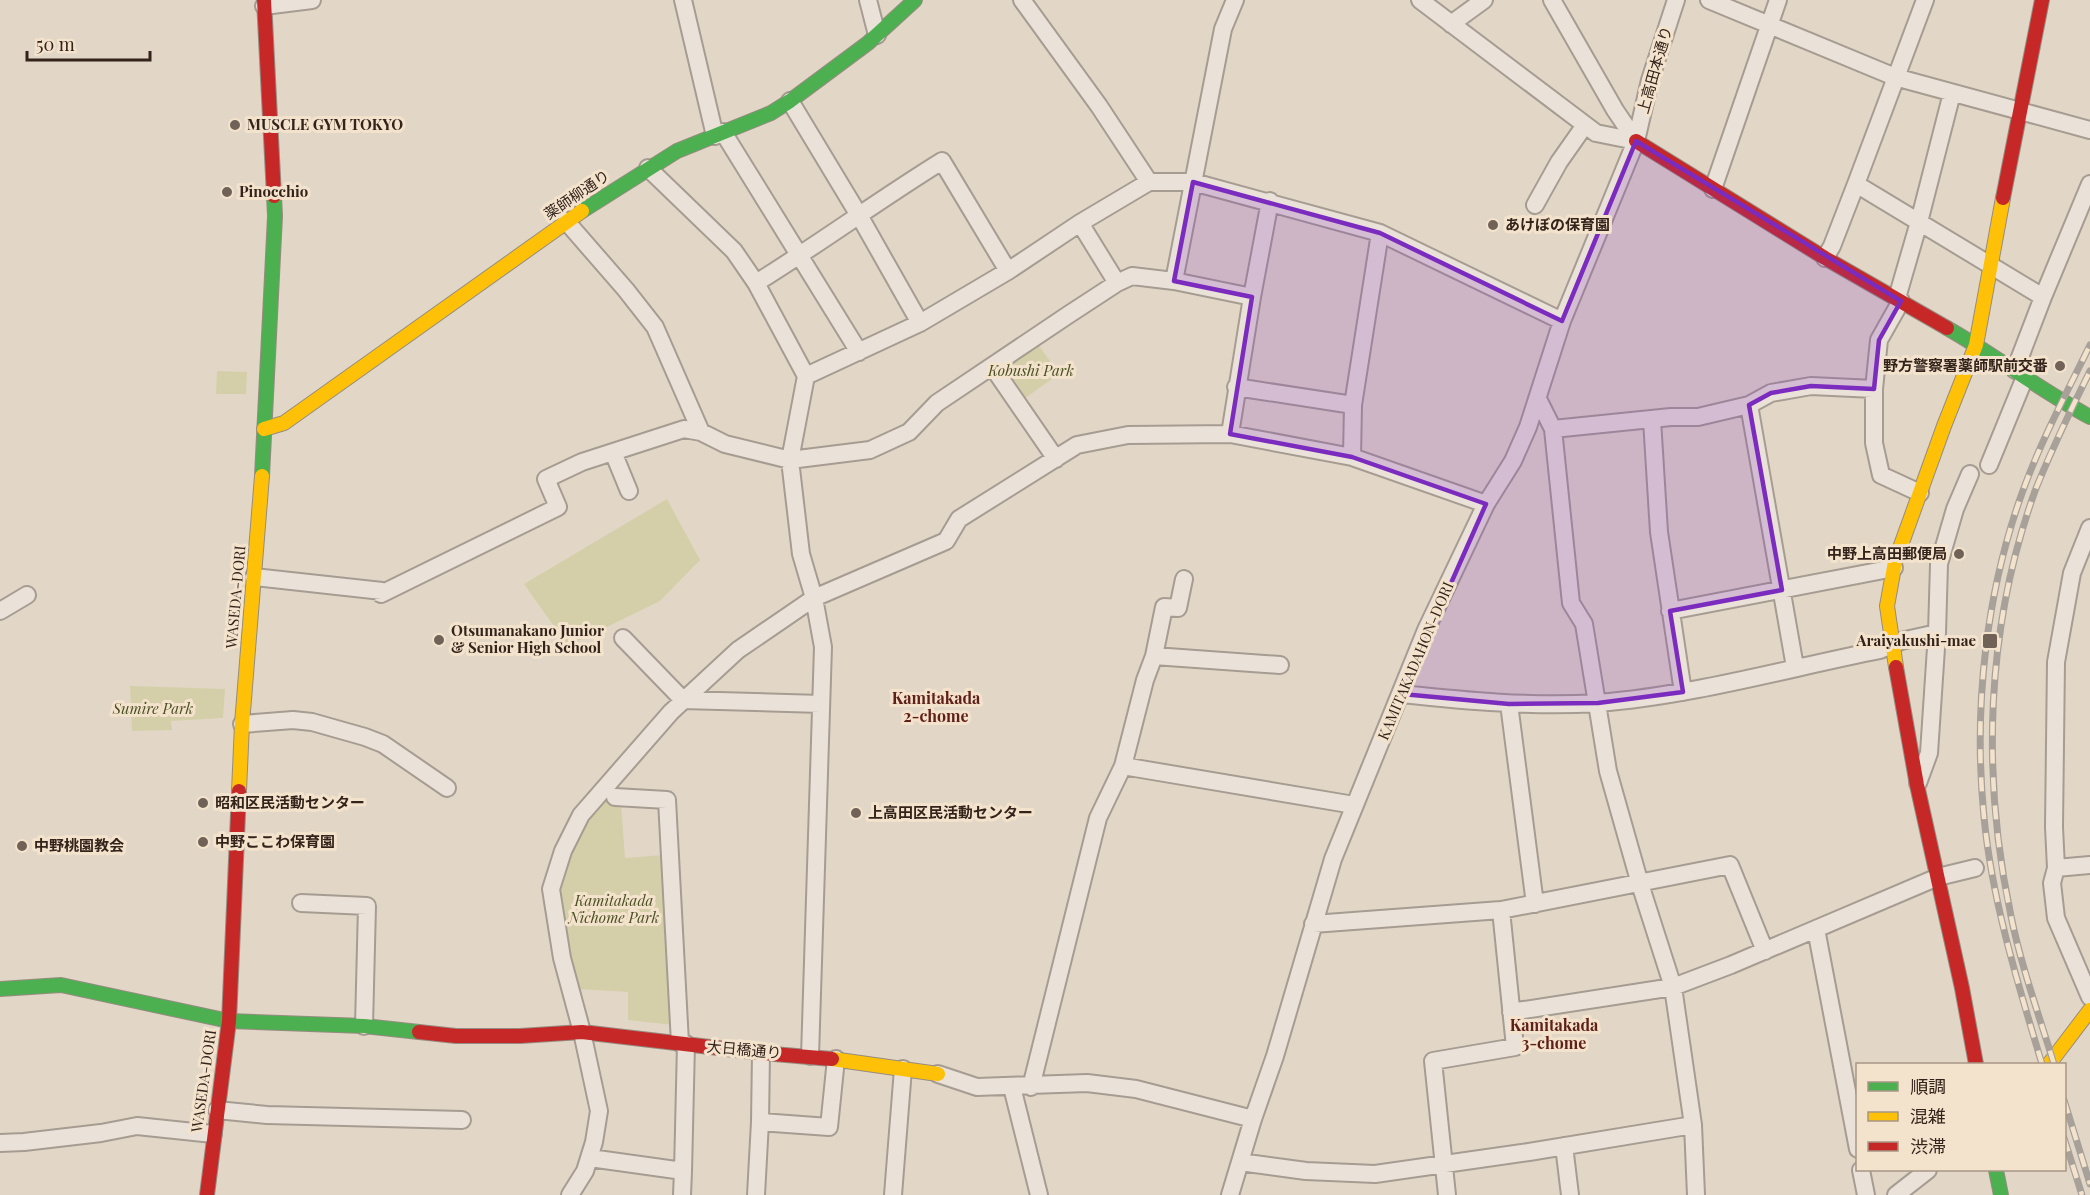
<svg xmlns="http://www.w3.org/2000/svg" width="2090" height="1195" viewBox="0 0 2090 1195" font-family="'Playfair Display','Noto Sans JP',serif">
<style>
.green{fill:#d5cfa9}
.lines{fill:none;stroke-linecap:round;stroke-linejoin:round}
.street-casing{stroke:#a69c91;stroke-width:20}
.fast-casing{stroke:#968c81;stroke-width:16}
.slow-casing{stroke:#968c81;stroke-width:16}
.jam-casing{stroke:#968c81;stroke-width:16}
.street{stroke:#eae2d9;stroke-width:16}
.fast{stroke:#4caf50;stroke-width:14}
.slow{stroke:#ffc107;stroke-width:14}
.jam{stroke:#c62828;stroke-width:14}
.rail-casing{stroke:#a8a19a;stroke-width:7}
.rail{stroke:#f4e3cc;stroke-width:4.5;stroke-dasharray:14;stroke-linecap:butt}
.marked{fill:#7b2cbf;fill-opacity:0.2;stroke:#7b2cbf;stroke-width:4.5;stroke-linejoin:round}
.poi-dot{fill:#706257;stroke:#f4e3cc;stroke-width:2}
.labels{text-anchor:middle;stroke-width:6;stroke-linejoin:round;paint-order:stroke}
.street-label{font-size:15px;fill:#33231b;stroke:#f4e3cc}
.poi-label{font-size:15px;font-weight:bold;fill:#33231b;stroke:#f4e3cc;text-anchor:start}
.park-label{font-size:15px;font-style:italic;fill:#4a4f22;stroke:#f4e3cc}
.neighbourhood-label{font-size:16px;font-weight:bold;fill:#5f201b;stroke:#f4e3cc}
</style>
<rect width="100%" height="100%" fill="#e2d7c7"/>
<path class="green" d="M1038,344l21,30 -35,25 -21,-30z
M217,371l30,1 -1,22h-30z
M667,499l33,61 -40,41 -92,45 -44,-62z
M130,686l95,3 -2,29 -52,3 1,9 -40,1z
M600,800l21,2 4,56 39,-3 9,170 -45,-5v-28l-52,-3 -20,-99 19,-50z"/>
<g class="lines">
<g class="street-casing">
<path id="street" d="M683,0l32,136
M868,0l9,35
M1022,0l77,106 50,76
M1420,0l176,133 40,8
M1552,0l63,110 21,31
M1709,0l186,77 195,53
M264,6l48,-6
M1451,24l33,-24
M790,101l70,116 60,106
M723,132l136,220
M648,168l86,83 22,32c63,-39 123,-83 186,-122l66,110
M1856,184l187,113
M1713,189l65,-189
M1535,205l24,-43 26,-37
M566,221l60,69 29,37 46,105
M1080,223l37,60
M1825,258l7,-12 24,-62 69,-184
M1174,281l49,-252 12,-29
M756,283l50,93 -16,84 11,94 13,44 9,49 -13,409
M1897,298l22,-76 33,-129
M1901,301l-22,39 -5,49v54l7,32 39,18
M992,366l64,93
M2015,370l28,-73 47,-113
M806,376l114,-53 88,-52 72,-48 69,-41h44l187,51 182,88
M1236,387l117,18
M1538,399l15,30 18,174 13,21 24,147 32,113 33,103 20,138 3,70
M1749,405l46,262
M1652,420l7,112 24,160
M1553,429l118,-12h27l51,-12 22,-12 40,-7 63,3
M1230,434l22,-137 18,-96
M613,452l16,39
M1352,457l1,-52 27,-172
M1989,465l36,-88
M2090,528l-18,45 -16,89 -2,165 2,41 -4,15 4,35 34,79
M254,577l128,14 -1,3 177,-87 -12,-28 36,-17 102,-33 17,3 24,12 65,16 80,-10 39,-18 28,-29 131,-88 49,-32 15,-7 42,5 78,16
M0,611l27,-16
M1670,611l224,-43
M623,638l60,62 138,4
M1154,656l126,9
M1402,694c65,7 130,13 196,9 93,-7 191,-35 282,-53l21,-9 36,-8
M1509,704l26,200
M242,724l51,-4 19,2 53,15 18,7 64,44
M1123,766l231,39
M1918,783l11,-30 8,-120 2,-69 16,-55 15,-35
M615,797l52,3 13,243
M2056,868l34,-3
M301,903l66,3 -3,120
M1313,924l188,-14 229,-45 35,86
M1816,929l42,220
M1511,1012l162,-25 58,-22 207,-88 37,-9
M938,1074l39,13 110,-4 49,6 117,30
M1012,1087l27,108
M1031,1087l67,-269 25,-52 22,-86 9,-24 10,-49 14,1 6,-29
M217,1110l50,5 195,5
M760,1122l69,5 7,-68
M0,1143l24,-1 77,-9 36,-7 76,8
M1564,1146l6,49
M590,1158l93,13 -1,24
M1240,1162l66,9 69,3 154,-22 164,-27
M1861,1170l5,25
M683,1171l3,-127
M570,1195l15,-24 9,-29 5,-31 -17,-79 -20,-74 -11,-69 12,-38 18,-36 90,-103 67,-62 76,-52 132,-57 13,-22 118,-74 51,-10 102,-1 122,23 134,47
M756,1195l4,-73 1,-69
M893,1195l10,-126
M1230,1195l23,-76 22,-63 58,-197 93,-229 60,-126 27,-43 15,-34 34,-106 74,-180 14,-61 26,-80
M1447,1195l-14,-134 82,-14 -14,-137
M1896,1195l32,-25"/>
</g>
<g class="fast-casing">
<path id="fast" d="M582,211l95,-60 94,-38 19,-12 78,-58 47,-43
M1947,328c49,28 93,62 143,89
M262,476l13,-260 -1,-20
M0,989l61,-4 168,36 135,5 55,6
M1996,1170l5,25"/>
</g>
<g class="slow-casing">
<path id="slow" d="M264,429l20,-6 298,-212
M1896,667l-9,-61 8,-44 49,-136 32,-81 27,-147
M239,791l3,-67 20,-248
M832,1059l106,15
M2049,1064l41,-54"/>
</g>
<g class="jam-casing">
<path id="jam" d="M264,0l10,196
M1636,141l189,117 122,70
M2003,198l39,-198
M1896,667l21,118 45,203 14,76
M419,1032l37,4h64l62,-4 179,21 71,6
M207,1195l22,-174 10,-230"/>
</g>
<use href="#street" class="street"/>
<use href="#fast" class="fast"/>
<use href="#slow" class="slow"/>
<use href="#jam" class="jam"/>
<g class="rail-casing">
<path id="rail" d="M2042,1064c-24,-80 -50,-163 -58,-247 -11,-110 2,-228 41,-332 18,-48 42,-93 65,-140
M2054,1064c-15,-49 -33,-98 -43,-148 -30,-141 -25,-289 24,-425 16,-41 36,-81 55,-120
M2064,1100l26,84
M2064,1138l18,57"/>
</g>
<use href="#rail" class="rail"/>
</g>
<path class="marked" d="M1636,141l265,160 -22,39 -5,49 -63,-3 -40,7 -22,12 33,185 -112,21 13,81 -85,11 -89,1 -107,-10 84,-190 -134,-47 -122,-23 22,-137 -78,-16 19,-99 187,51 182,88z"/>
<g class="poi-dot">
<circle cx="235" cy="125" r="6"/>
<circle cx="227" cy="192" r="6"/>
<circle cx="1493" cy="225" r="6"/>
<circle cx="2060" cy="366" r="6"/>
<circle cx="1959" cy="554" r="6"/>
<circle cx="439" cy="640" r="6"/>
<rect x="1982" y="633" width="16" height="16" rx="3"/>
<circle cx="203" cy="803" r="6"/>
<circle cx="856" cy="813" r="6"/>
<circle cx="203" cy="842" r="6"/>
<circle cx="22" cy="846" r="6"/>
</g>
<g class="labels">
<g class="street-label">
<text transform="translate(1655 70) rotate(-74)" y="5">上高田本通り</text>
<text transform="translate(577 195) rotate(-34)" y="5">薬師柳通り</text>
<text transform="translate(236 597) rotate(-85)" y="5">WASEDA-DORI</text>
<text transform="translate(1416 661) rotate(-67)" y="5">KAMITAKADAHON-DORI</text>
<text transform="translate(744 1050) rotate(5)" y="5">大日橋通り</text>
<text transform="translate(204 1081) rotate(-82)" y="5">WASEDA-DORI</text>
</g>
<g class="poi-label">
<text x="247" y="130">MUSCLE GYM TOKYO</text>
<text x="239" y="197">Pinocchio</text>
<text x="1505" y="230">あけぼの保育園</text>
<text x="2048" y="371" text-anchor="end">野方警察署薬師駅前交番</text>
<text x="1947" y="559" text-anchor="end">中野上高田郵便局</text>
<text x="451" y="636">Otsumanakano Junior<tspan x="451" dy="17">&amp; Senior High School</tspan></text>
<text x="1976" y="646" text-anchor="end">Araiyakushi-mae</text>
<text x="215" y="808">昭和区民活動センター</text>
<text x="868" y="818">上高田区民活動センター</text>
<text x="215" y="847">中野ここわ保育園</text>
<text x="34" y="851">中野桃園教会</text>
</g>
<g class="park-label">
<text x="1031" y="376">Kobushi Park</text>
<text x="153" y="714">Sumire Park</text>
<text x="614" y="906">Kamitakada<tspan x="614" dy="17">Nichome Park</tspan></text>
</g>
<g class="neighbourhood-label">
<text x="936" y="704">Kamitakada<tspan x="936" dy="18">2-chome</tspan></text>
<text x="1554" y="1031">Kamitakada<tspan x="1554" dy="18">3-chome</tspan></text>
</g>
</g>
<rect x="1856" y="1063" width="210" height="108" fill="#f4e3cc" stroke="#a79685" stroke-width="1.5"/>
<rect x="1868" y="1082" width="30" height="9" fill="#4caf50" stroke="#a79685" stroke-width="1.5"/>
<text x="1910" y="1093" font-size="18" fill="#33231b">順調</text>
<rect x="1868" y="1112" width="30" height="9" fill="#ffc107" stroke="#a79685" stroke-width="1.5"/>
<text x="1910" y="1123" font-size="18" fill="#33231b">混雑</text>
<rect x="1868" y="1142" width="30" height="9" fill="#c62828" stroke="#a79685" stroke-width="1.5"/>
<text x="1910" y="1153" font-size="18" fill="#33231b">渋滞</text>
<path d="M27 51v9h123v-9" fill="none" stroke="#33231b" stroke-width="3"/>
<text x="36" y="51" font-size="18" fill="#33231b" stroke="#f4e3cc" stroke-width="4.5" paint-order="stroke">50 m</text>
</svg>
